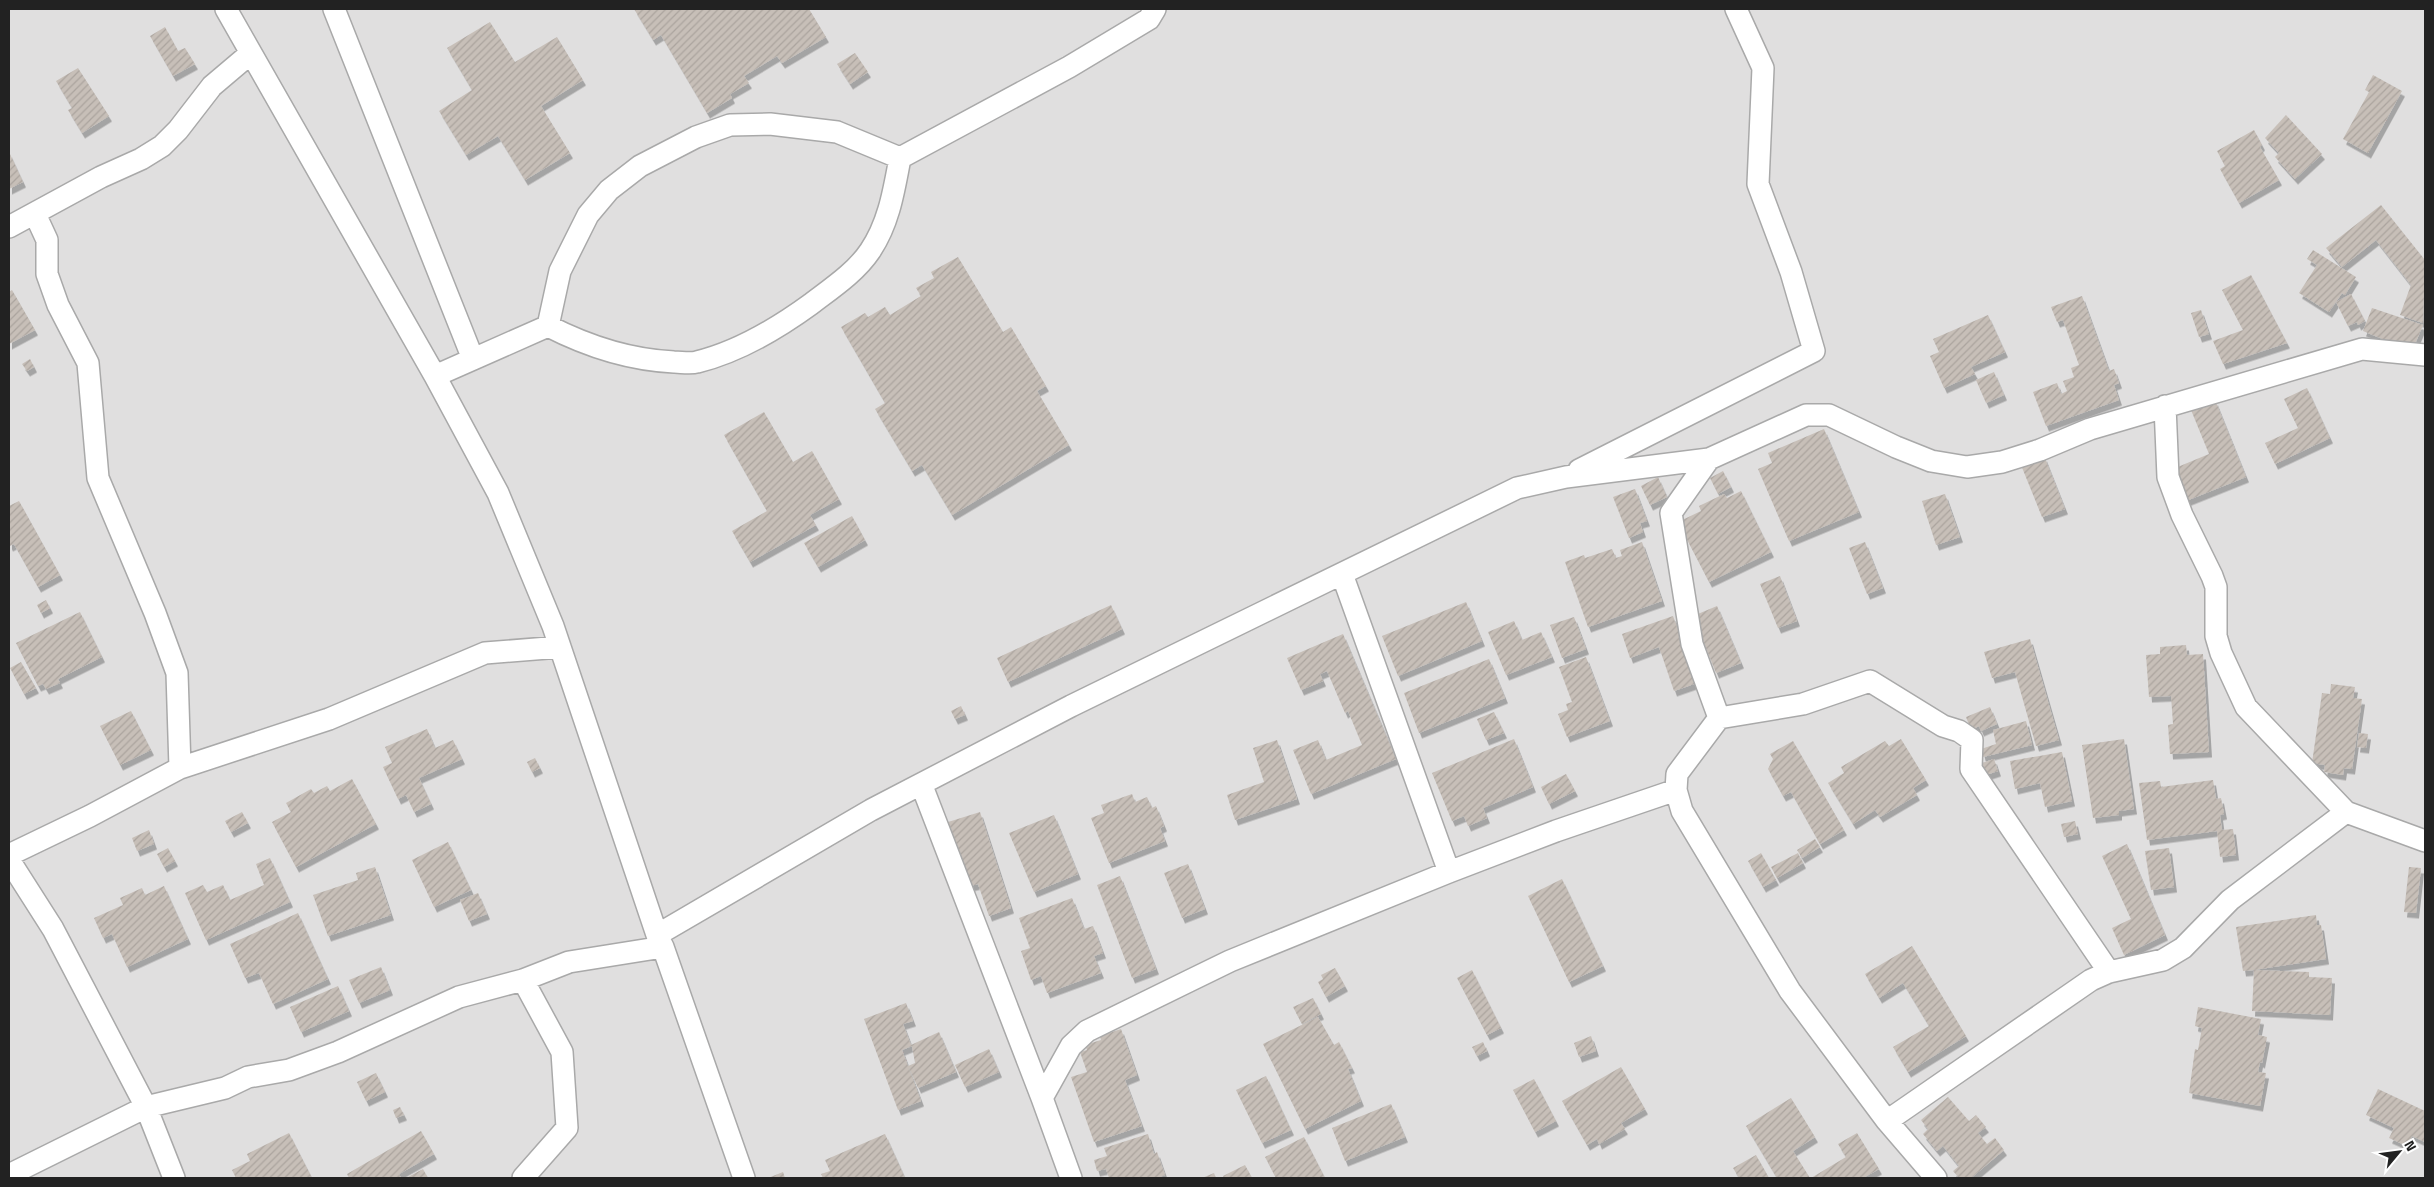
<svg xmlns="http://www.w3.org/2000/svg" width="2434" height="1187" viewBox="0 0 2434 1187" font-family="'Titillium Web',sans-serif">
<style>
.residential{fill:#e0dfdf}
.building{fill:url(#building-hatch);filter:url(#shadow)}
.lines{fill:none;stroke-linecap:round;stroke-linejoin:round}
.minor-casing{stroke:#a9a9a9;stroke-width:24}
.minor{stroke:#fff;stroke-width:21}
</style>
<defs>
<pattern id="building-hatch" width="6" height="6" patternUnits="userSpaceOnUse" patternTransform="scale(1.25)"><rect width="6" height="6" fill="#c7bfb8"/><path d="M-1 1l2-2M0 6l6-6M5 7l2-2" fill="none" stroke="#aba49e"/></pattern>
<filter id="shadow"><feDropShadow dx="3" dy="5.5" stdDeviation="0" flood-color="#0004"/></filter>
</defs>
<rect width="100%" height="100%" fill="#f2efe9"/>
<path class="residential" d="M9,9h2416v1169h-2416z"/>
<path class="building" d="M634,9h175l17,28 -44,26 -5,-7 -33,20 5,7 -19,11 2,4 -25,15 -46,-78 -8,5z
M490,22l25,40 42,-25 26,43 -42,26 29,47 -45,27 -27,-44 -32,19 -27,-44 33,-21 -25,-42z
M165,27l13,24 7,-3 10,16 -22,12 -23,-40z
M855,53l13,19 -18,12 -13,-20z
M78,68l31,48 -27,17 -14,-23 4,-2 -16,-27z
M2373,75l29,16 -34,62 -25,-14 26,-47 -4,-2z
M2286,115l36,39 -27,25 -20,-22 4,-4 -14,-15z
M2254,130l8,15 -2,2 19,33 -40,23 -19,-34 5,-3 -8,-15z
M9,152l14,30 -14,7z
M2381,205l44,55 -2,63 -23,-8 11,-30 -35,-45 -34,27 -16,-19z
M2313,250l43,27 -11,18 -3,-2 -13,19 -30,-19 18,-28 -10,-6z
M958,257l45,75 8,-5 35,59 -9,5 32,54 -117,70 -30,-50 -10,6 -37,-62 10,-6 -44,-76 24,-14 3,4 17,-10 5,8 31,-19 -5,-8 18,-10 -3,-6z
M2251,275l36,68 -64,21 -10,-23 30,-11 -21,-40z
M12,290l23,40 -26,14v-52z
M2351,294l14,27 -7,4 -1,-3 -9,4 -12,-24z
M2082,296l27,75 5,-2 5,14 -5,2 5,15 -73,26 -13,-34 24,-9 4,11 6,-3 -4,-10 11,-4 -3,-9 8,-3 -16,-45 -6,2 -6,-15z
M2372,308l51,17 -11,26 -49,-20z
M2201,310l8,24 -10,3 -8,-24z
M1988,315l17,37 -34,15 4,7 -31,14 -14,-32 9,-4 -6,-13z
M30,359l4,8 -7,4 -5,-7z
M1994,372l10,23 -18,8 -10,-23z
M2307,388l23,50 -55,26 -10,-21 33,-15 -14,-29z
M2215,400l31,77 -65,26 -13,-32 41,-17 -18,-44z
M764,412l29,50 19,-11 27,48 -29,16 6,10 -66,37 -18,-31 35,-20 -43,-76z
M1824,429l35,83 -70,29 -31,-72 14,-6 -4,-10z
M2044,456l21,53 -23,8 -21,-52z
M1723,471l8,16 -13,7 -8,-16z
M1658,477l9,20 -17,8 -9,-19z
M1635,489l12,32 -7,2 3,9 -14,6 -16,-41z
M1741,491l30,61 -62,30 -31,-60 23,-11 -2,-5 25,-12 3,4z
M1945,494l15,43 -24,8 -14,-44z
M19,501l41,74 -22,12 -24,-43 -4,2 -1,-2v-38z
M852,516l13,24 -47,27 -14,-24z
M1642,542l20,59 -74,26 -23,-65 19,-7 1,3 27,-9 4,9 6,-2 -2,-6z
M1865,542l18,46 -16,6 -18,-46z
M1780,576l17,45 -19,7 -18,-44z
M46,600l4,8 -9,5 -4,-8z
M1466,602l16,39 -84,35 -16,-40z
M1111,605l11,24 -114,53 -11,-24z
M1717,606l24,57 -25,10 -23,-57z
M80,612l22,45 -44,22 2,4 -14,6 -3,-5 -5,2 -22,-43z
M1673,616l24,67 -23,8 -15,-44 -29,11 -8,-24z
M1574,617l12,32 -24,9 -12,-33z
M1514,621l8,19 19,-8 11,25 -46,18 -18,-43z
M1343,634l53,125 -85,35 -18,-44 25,-10 8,20 36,-15 -14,-34 -3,2 -18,-42 -7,3 3,7 -22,9 -14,-32z
M2030,639l29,101 -23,6 -21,-74 -23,6 -8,-26z
M2186,645l1,10 16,-1 6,98 -39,2 -2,-29 5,-1 -2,-28 -22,1 -3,-42 14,-1v-7z
M1586,657l24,64 -43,16 -9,-23 10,-4 -2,-6 6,-2 -13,-35z
M1489,659l16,39 -86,35 -15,-40z
M21,662l15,26 -12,6 -14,-26z
M2331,684l24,3 -2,11 9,1 -10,70 -8,-1 -1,7 -19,-3 1,-7 -13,-2 10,-70 8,1z
M961,706l4,9 -10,4 -4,-8z
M1990,707l7,17 -16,7 -2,-5 -8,4 -5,-13z
M131,711l20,39 -31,15 -20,-39z
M1494,712l10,21 -18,7 -9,-21z
M2026,721l6,24 -49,12 -2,-8 15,-5 -3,-14z
M427,729l8,19 18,-8 9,19 -43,19 12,26 -17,8 -8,-17 -8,4 -15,-32 9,-4 -7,-16z
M2359,733l9,1 -2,14 -9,-1z
M1514,739l19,48 -50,21 4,10 -19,8 -4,-10 -12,5 -20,-48z
M1901,739l25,41 -13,8 4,7 -37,22 -5,-7 -22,14 -25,-41 16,-10 -3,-6 44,-26 4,5z
M2124,739l10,70 -15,2v4l-26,3 -11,-73z
M1277,740l20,59 -62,21 -8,-25 37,-13 -11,-34z
M1793,741l51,89 -24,14 -29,-52 -8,4 -15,-27 5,-10 -3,-5z
M2062,752l10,49 -27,6 -5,-24 -25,6 -5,-28z
M535,758l5,10 -8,4 -5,-10z
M1994,759l4,12 -18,6 -4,-12z
M1566,774l9,17 -26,13 -8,-17z
M352,779l24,45 -80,43 -24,-45 19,-10 -5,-9 25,-14 3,4 13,-7 3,5z
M2213,780l3,19 5,-1 3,16 -4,1 2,15 11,-1 3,26 -16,2 -3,-26 -70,9 -8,-57 21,-2 1,6z
M1132,794l3,8 12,-5 5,11 4,-2 8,20 -4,2 5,13 -56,22 -18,-45 13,-5 -3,-8z
M242,812l6,11 -17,9 -6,-11z
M980,812l31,96 -22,8 -11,-32 -15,4 -18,-65z
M1054,815l24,59 -44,18 -25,-59z
M2075,821l3,13 -14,3 -3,-13z
M149,830l5,14 -17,7 -5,-13z
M1815,839l5,8 -18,11 -5,-8z
M448,842l23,48 -37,17 -22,-47z
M2127,844l38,91 -41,20 -12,-27 19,-9 -29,-63z
M168,848l7,13 -11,6 -7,-13z
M2169,848l5,39 -23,3 -6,-39z
M1761,853l15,27 -13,7 -15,-26z
M1798,853l5,10 -26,15 -6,-11z
M270,858l20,44 -84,38 -21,-47 18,-8 4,7 16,-7 7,15 34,-15 -8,-21z
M1188,864l17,45 -23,9 -18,-45z
M375,867l16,48 -63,21 -15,-41 45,-15 -2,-7z
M2409,867l12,1 -5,45 -12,-1z
M1120,876l36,93 -24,9 -35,-93z
M1562,879l41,87 -34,16 -41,-86z
M164,886l24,53 -61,28 -15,-33 -9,4 -9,-20 29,-13 -3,-7 22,-10 3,7z
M478,893l9,21 -18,7 -9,-21z
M1072,898l12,31 9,-3 10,27 -9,3 7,17 -54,20 -6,-17 -10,4 -10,-29 9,-3 -11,-30z
M298,913l30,66 -55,25 -14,-31 -14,5 -15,-34z
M2316,915l1,10h4l5,34 -72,11 55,2v5l23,1 -2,37 -78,-4 2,-41 -11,1 -7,-44z
M1912,946l54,90 -58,36 -15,-25 36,-21 -26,-43 -24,15 -14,-24z
M381,967l9,23 -31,13 -10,-23z
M1335,968l10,18 -19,11 -8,-15 5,-3 -2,-4z
M1472,970l29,58 -14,7 -30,-57z
M338,986l11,25 -48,21 -11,-25z
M1313,998l8,16 -19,10 -9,-17z
M906,1003l7,18 -10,3 8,21 28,-13 17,40 -38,16 -10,-22 7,-3 -3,-17 -10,4 19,51 -23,9 -34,-91z
M2198,1007l63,12 -3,16 9,2 -5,26 -2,-1 -2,10 8,1 -6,33 -71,-13 6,-44 3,1 4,-22 -7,-2z
M1318,1017l16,28 5,-3 13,26 -4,1 13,32 -56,28 -42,-85z
M1121,1029l16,46 -12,5 17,46 -48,16 -23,-65 16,-5 -7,-20 7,-2 -2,-5 16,-5 -1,-4z
M1591,1036l5,15 -17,6 -5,-14z
M1483,1042l4,9 -10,5 -5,-9z
M989,1049l10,23 -34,15 -10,-22z
M1621,1067l24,42 -24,14 4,6 -26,15 -2,-5 -10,6 -25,-44z
M376,1073l9,19 -19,9 -9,-19z
M1266,1076l25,54 -29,13 -26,-53z
M1534,1079l22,42 -21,11 -22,-42z
M2378,1089l47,22v31l-13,-6 -5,10 -18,-8 5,-10 -28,-13z
M1948,1097l21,24 7,-6 10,12 -8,6 9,11 8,-6 9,12 -33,28h-12l-6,-7 6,-5 -16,-20 -6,5 -14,-17 5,-5 -7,-9z
M1791,1098l24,39 -22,14 17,27h-33l-31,-52z
M1391,1104l14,33 -60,24 -13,-33z
M400,1107l4,8 -8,3 -3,-8z
M421,1131l13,23 -35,20 2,4h-52l-2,-4z
M289,1133l23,45h-76l-4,-8 18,-9 -3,-7z
M1857,1133l22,36 -16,9h-52l35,-21 -8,-13z
M885,1134l20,44h-82l-2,-4 9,-3 -5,-11z
M1148,1134l6,20 3,-2 8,23 -8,3h-48l-3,-9 -9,2 -3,-11 13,-4 -3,-8z
M1304,1137l21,41h-49l-11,-21z
M1756,1155l13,23h-30l-6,-10z
M1245,1165l7,13h-28l-1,-2z
M423,1169l5,9h-22z
M783,1172l2,6h-17z
M1214,1173l2,5h-14z"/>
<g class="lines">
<g class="minor-casing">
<path id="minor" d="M226,9l209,367 63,117 55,133 104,309 6,12 81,231
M334,9l139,350
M9,227l92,-50 40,-18 21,-13 16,-16 34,-44 39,-33
M548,326l12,-55 28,-56 21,-25 31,-24 56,-29 34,-12 40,-1 67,8 63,26 169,-91 80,-48 6,-10
M548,326c39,20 82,34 126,36 7,0 16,2 23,0 41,-10 81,-34 114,-58 21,-16 45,-32 59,-53 19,-28 24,-61 30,-93
M435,376l113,-50
M2165,406l3,71 14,38 30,61 4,11v49l5,17 25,54 100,105 79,29
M1709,459l-38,54 21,131 27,74 -42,56 -1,16 6,21 108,180 97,130 49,57
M1579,470l235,-119 -23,-79 -33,-88 5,-116 -27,-59
M1342,574l107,298
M1719,718l84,-14 67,-23 73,45 16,5 13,9 -1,29 138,203
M180,768l149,-49 156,-66 75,-6
M922,786l120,312 29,80
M9,855l81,-39 90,-48 -3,-95 -22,-60 -57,-135 -10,-115 -30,-58 -11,-31v-34l-12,-26
M9,860l44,69 93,178 28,71
M657,935l214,-125 200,-104 446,-218 49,-11 143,-18 97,-44h23l67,32 35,14 36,6 35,-5 38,-12 50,-21 272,-80 63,6
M523,980l39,72 5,76 -44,50
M1042,1098l29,-52 16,-15 102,-50 41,-20 219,-89 107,-41 120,-41
M1887,1121l204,-141 18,-8 54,-12 20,-12 47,-48 116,-88
M9,1175l137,-68 79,-19 23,-11 41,-7 49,-18 121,-55 64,-17 46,-18 94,-15"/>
</g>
<use href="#minor" class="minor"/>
</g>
<rect width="2434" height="1187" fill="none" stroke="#222222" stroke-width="20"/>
<g transform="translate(2399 1152) rotate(61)" stroke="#ffffff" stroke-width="4" paint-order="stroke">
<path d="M0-4L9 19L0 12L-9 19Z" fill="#222222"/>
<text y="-8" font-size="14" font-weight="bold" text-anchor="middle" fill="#222222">N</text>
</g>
</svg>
